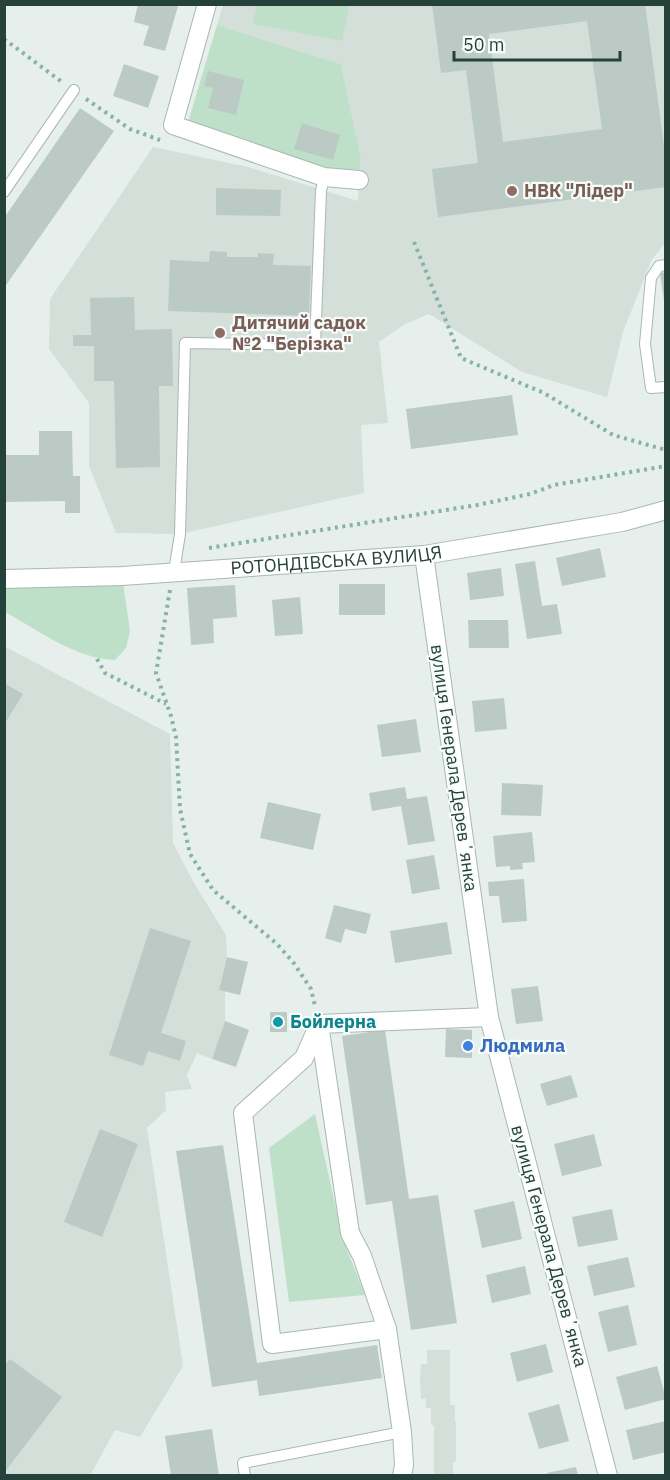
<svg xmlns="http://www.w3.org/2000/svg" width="670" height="1480" viewBox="0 0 670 1480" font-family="'IBM Plex Sans',sans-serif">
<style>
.built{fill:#d4dfda}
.green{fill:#bfe0c8}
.building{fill:#bbcac4;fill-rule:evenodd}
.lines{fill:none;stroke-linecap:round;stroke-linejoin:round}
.lane-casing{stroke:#a8b8b2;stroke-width:12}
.street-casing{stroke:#a8b8b2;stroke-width:20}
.path{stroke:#86b3a5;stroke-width:4;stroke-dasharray:3 4.5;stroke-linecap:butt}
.lane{stroke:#fff;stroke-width:10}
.street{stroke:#fff;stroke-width:18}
.education-dot{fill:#8d6e63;stroke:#f7fbf9;stroke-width:2}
.culture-dot{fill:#0f9aa8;stroke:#f7fbf9;stroke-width:2}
.shop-dot{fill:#3f7fe0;stroke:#f7fbf9;stroke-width:2}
.labels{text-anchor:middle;stroke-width:4.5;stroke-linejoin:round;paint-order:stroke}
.education-label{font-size:18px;font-weight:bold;fill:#785e54;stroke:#f7fbf9;text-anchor:start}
.street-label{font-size:18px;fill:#24423a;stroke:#f7fbf9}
.culture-label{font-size:18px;font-weight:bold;fill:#0d838f;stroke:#f7fbf9;text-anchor:start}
.shop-label{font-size:18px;font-weight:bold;fill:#366cbe;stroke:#f7fbf9;text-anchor:start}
</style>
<rect width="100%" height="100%" fill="#e6efeb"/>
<path class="built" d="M223,5h442v238l-14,18 -28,71 -16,65 -85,-25 -93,-58 -24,10 -26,18 9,81 -27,2 3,68 -184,41 -64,-1 -27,-67v-63l-40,-54 1,-50 103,-152 95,20 110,34 3,-43 -20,-94 -124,-39z
M4,646l166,88 3,109 21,40 32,52 1,22 -8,32 6,2v30l-13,38 -15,-6 -10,22 5,14 -27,3 1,18 -19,18 36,238 -43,71 -25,-7 -24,44 2,1h-88z
M427,1350h23v55h5v17h1v40h-3v13h-19v-50h-3v-17h-5v-9h-5l-1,-19 1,-16h6z"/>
<path class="green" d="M257,5h92l-7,36 -89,-17z
M217,25l124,39 20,94 -2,22 -173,-51z
M122,576l8,55 -4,17 -11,12c-39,-1 -77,-30 -110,-48l-1,-34z
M315,1114l28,126 22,55 -76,7 -20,-154z"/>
<path class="building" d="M138,4l40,2 -13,45 -22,-6 6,-19 -15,-4z
M432,4h213l21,157v26l-228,30 -6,-48 46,-6 -12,-93 -25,3zM587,21l15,108 -99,13 -14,-108z
M124,64l35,12 -11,32 -35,-12z
M208,71l36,9 -8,35 -28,-7 5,-20 -9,-2z
M80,108l34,23 -110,157v-70z
M302,123l38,12 -7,25 -39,-11z
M216,188l65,2 -1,26 -64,-1z
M210,251l17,1v5h31v-4l16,1 -1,11 38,1 -2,50 -141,-5 2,-51 39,2z
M666,272v28h-2l-4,-27z
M134,297l1,33 37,-1 1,57h-14l1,81 -44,1 -2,-87h-20v-35h-21v-11h18l-1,-37z
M512,395l6,40 -107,14 -5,-40z
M39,431h33l1,45h7v37h-15v-12l-61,1v-47h35z
M600,548l6,29 -44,9 -6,-28z
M535,561l7,45 15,-2 5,30 -35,5 -12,-75z
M501,568l3,28 -34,4 -3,-27z
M339,584h46v31h-46z
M235,585l2,32 -24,2 1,24 -23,2 -4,-57z
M300,597l3,37 -28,2 -3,-36z
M468,620h40l1,28h-40z
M4,683l19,11 -19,31z
M504,698l3,31 -32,3 -3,-31z
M416,719l5,33 -39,5 -5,-32z
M502,783l41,2 -2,31 -40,-1z
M405,787l2,12 20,-3 8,45 -27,4 -7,-39 -29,5 -3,-18z
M268,802l53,12 -8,36 -53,-12z
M532,832l3,30 -13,1 1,6 -13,1v-4l-14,1 -3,-31z
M434,855l6,34 -28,5 -6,-34z
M524,879l3,42 -25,2 -3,-27h-10l-1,-14z
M334,905l37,9 -5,20 -21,-5 -4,14 -16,-5z
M447,922l5,32 -57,9 -5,-32z
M150,928l41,13 -30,92 25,8 -6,20 -32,-10 -5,15 -34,-11z
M227,957l21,5 -8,33 -21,-5z
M538,986l5,35 -27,3 -5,-35z
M270,1012h17v20h-17z
M225,1021l24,9 -13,37 -24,-8z
M446,1029l26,1v28l-27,-1z
M385,1030l24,169 29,-4 19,128 -46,7 -19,-129 -26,4 -24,-169z
M571,1075l7,22 -31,9 -7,-22z
M100,1129l38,15 -36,93 -38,-15z
M594,1134l8,32 -40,10 -8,-32z
M223,1145l34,218 120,-18 5,33 -123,18 -2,-16 -45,7 -36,-236z
M514,1201l8,38 -40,9 -8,-38z
M612,1209l6,31 -40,7 -6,-30z
M628,1257l7,30 -41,9 -7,-30z
M525,1266l6,28 -39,9 -6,-28z
M628,1305l9,40 -29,7 -10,-40z
M546,1344l7,28 -36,10 -7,-29z
M10,1359l52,38 -58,76v-107z
M657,1366l9,33 -41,11 -9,-33z
M559,1404l10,37 -30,8 -11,-36z
M666,1421v31l-33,8 -7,-30z
M212,1429l7,47h-48l-6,-40z
M576,1467l2,9h-30l-1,-3z"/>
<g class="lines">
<g class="lane-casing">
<path id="lane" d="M4,192l70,-102
M666,265l-7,1 -8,12 -6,66 6,44 15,-1
M174,572l6,-38 5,-191 130,2 6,-154 3,-14
M245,1476l-2,-13 159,-31"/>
</g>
<g class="street-casing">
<g id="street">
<path d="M207,4l-34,121 151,52 35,3"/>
<path d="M424,555l65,462 119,459"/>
<path id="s1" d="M4,579l118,-3 302,-21 198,-33 44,-12"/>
<path d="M319,1024l-15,34 -61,55 29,231 115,-15"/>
<path d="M402,1476l2,-11 -2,-33 -15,-103 -25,-73 -12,-23 -31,-209 170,-7"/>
</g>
</g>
<path class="path" d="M4,39l58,43
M86,99l44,30 30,11
M414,242l47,116 83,35 69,42 53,15
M209,548l268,-43 53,-11 24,-9 112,-19
M170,590l-14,83 15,43 5,21 4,72 10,45 23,36 64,54 16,18 18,27 4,17
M97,659l8,14 61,31"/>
<use href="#lane" class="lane"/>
<use href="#street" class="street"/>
</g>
<g class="education-dot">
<circle cx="512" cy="191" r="6"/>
<circle cx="220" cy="333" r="6"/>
</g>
<circle class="culture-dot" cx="278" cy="1022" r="6"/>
<circle class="shop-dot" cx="468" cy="1046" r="6"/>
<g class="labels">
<g class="education-label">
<text x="524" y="197">НВК "Лідер"</text>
<text x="232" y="329">Дитячий садок<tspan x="232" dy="21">№2 "Берізка"</tspan></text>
</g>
<g class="street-label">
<text dy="6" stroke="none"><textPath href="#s1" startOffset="333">РОТОНДІВСЬКА ВУЛИЦЯ</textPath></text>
<text transform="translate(454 768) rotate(82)" y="6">вулиця Генерала Деревʼянка</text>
<text transform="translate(549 1246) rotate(75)" y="6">вулиця Генерала Деревʼянка</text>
</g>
<g class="culture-label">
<text x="290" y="1028">Бойлерна</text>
</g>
<g class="shop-label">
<text x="480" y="1052">Людмила</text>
</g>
</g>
<rect width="670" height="1480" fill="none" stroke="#24423a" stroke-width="12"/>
<path d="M454 51v9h166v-9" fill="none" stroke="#24423a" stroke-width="3"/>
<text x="463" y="51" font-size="18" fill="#24423a" stroke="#f7fbf9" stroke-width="4.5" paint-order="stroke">50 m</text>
</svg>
